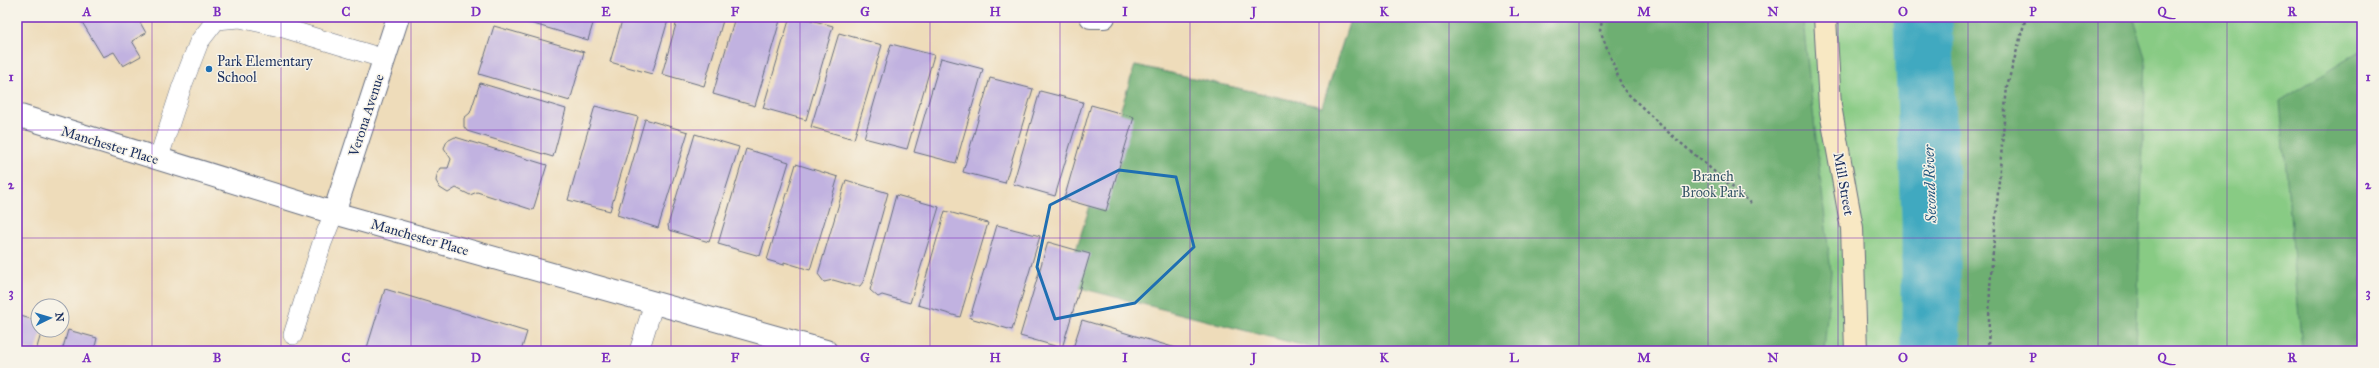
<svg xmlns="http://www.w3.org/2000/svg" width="2379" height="368" viewBox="0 0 2379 368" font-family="'IM FELL Great Primer',serif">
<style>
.green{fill:#88cb84;stroke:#527d71}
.forest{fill:#6eaf72;stroke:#446f68}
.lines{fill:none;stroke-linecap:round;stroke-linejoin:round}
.river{stroke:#40a9c0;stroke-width:59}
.building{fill:#c1b2e0}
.lane-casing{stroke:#656c7e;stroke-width:20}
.street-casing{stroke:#656c7e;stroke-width:24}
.secondary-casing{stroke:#656c7e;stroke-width:24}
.path{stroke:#656c7e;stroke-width:2.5;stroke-dasharray:3 3;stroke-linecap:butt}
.lane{stroke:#fff;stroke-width:19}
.street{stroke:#fff;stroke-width:22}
.secondary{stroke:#f8e8c3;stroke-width:22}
.marked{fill:none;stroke:#1f6fb2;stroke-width:3;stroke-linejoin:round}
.grid{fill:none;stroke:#7b2cbf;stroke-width:1;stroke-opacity:0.55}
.poi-dot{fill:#1f6fb2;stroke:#f7f3e8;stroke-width:1.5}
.labels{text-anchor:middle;stroke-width:3;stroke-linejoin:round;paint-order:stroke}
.poi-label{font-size:14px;fill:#1b2f5e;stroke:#f7f3e8;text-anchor:start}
.street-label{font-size:14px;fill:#1b2f5e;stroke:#f7f3e8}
.park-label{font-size:14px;fill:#365668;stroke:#f7f3e8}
.water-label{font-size:15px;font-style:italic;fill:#285a80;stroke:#f7f3e8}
.neatline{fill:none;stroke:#7b2cbf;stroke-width:1.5}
.grid-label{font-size:13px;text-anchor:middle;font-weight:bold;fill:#7b2cbf}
</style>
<rect width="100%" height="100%" fill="#f7f3e8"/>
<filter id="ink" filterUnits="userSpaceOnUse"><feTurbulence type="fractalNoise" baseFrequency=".025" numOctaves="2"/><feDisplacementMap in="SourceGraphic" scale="8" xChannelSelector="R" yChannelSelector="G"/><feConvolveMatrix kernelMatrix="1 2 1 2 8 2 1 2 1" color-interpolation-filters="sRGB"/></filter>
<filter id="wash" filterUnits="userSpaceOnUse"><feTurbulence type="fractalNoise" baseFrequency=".012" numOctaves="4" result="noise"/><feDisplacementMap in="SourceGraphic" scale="16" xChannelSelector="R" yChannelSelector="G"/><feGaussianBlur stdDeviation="0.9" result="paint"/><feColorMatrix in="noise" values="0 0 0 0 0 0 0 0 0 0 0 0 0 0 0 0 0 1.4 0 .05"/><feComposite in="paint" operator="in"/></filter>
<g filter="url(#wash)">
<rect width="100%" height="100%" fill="#eedcba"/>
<path class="green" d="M1351,17h1011v334h-1038l-189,-286 187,42z"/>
<path class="forest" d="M1351,17h453l-1,5 28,250 -7,79h-500l-259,-67 70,-219 187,42z
M1923,17h210l13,40 -10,294h-205v-130z
M2362,50v301h-60l-22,-250z"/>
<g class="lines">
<path class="river" d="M1923,17l8,204v130"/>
</g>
<g id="blocks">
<path class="building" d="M79,17h58l9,16 -14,8 9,15 -18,10 -9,-14 -11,5z
M510,17h85l-7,23z
M623,17h46l-17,57 -42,-12z
M678,17h46l-20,69 -42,-12z
M735,17h46l-26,89 -42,-12z
M790,17h10l33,9 -27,94 -43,-12z
M494,26l90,26 -14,49 -91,-27z
M839,33l43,12 -28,94 -43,-12z
M891,44l43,11 -27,94 -43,-11z
M941,58l42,11 -27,94 -42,-11z
M990,78l43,11 -28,94 -42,-11z
M480,83l86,26 -13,48 -86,-26 -3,-4v-9l6,-5z
M1040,91l43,11 -28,94 -42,-12z
M1091,105l43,12 -28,94 -42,-12z
M595,106l43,11 -28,94 -42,-11z
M645,119l43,13 -30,96 -41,-13z
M695,134l44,13 -30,95 -40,-12 -1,-5z
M455,137l92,28 -14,45 -56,-18 -7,3 -14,-7 -8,5 -8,-5 -4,-7 1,-6 4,-7h7l3,-9 -7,-11 3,-7z
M746,149l43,13 -29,94 -42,-12z
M796,164l42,13 -28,93 -26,-8v3l-17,-5z
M846,180l42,13 -25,89 -3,4h-6l-21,-6 -9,2 -6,-8z
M896,195l43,12 -29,96 -28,-8 -4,2 -8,-7z
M945,211l43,12 -28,94 -42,-12z
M997,225l43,11 -28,94 -42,-12z
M1048,242l42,12 -28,94 -42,-12z
M385,289l142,43 -6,19h-155z
M17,315l21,6v9h4l-6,21 -19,-5z
M1082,320l104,31h-114z
M68,330l29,8 -3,13h-32z"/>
</g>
</g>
<g filter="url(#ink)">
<use href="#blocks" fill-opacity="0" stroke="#656c7e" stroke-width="1"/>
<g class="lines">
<g class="lane-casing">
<path id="lane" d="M158,160l24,-74 17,-44 17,-22 24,-2 40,9 105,32
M293,335l29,-92 12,-30
M639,351l15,-48"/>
</g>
<g class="street-casing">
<path id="street" d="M1091,17h13
M17,115l317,98 492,138
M334,213l64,-196"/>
</g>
<g class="secondary-casing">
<path id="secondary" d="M1825,17l5,89 22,122 4,123"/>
</g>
<path class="path" d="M1603,17l-3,13 23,59 45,43 83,71
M1988,351l2,-64 17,-201 19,-69"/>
<use href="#lane" class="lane"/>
<use href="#street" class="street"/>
<use href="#secondary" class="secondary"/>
</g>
</g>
<path class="marked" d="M1119,170l57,7 18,70 -59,56 -80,16 -18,-52 13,-62z"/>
<path class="grid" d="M152,17v334M281,17v334M411,17v334M541,17v334M671,17v334M800,17v334M930,17v334M1060,17v334M1190,17v334M1319,17v334M1449,17v334M1579,17v334M1708,17v334M1838,17v334M1968,17v334M2098,17v334M2227,17v334M17,130h2345M17,238h2345"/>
<circle class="poi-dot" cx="209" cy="69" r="4"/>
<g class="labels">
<g class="poi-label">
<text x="217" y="66">Park Elementary<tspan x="217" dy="16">School</tspan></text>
</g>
<g class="street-label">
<text transform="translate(366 115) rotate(-72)" y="5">Verona Avenue</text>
<text transform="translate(110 145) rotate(17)" y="5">Manchester Place</text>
<text transform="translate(1844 184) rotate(80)" y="5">Mill Street</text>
<text transform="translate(420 237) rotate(16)" y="5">Manchester Place</text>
</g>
<g class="park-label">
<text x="1713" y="181">Branch<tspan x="1713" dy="16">Brook Park</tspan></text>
</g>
<g class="water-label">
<text transform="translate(1930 184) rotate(-92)" y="5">Second River</text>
</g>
</g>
<rect width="2379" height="368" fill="none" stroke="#f7f3e8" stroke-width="44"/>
<g transform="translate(50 318) rotate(85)"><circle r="19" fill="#f7f3e8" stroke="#9fa5b1"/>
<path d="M0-3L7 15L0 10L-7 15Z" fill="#1f6fb2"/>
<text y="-6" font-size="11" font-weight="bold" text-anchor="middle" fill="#1b2f5e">N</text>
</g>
<rect x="22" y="22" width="2335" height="324" class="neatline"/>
<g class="grid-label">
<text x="87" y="16">A</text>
<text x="217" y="16">B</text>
<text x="346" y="16">C</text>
<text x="476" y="16">D</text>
<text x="606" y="16">E</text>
<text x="735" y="16">F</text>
<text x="865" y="16">G</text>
<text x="995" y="16">H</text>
<text x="1125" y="16">I</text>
<text x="1254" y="16">J</text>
<text x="1384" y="16">K</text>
<text x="1514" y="16">L</text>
<text x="1644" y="16">M</text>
<text x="1773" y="16">N</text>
<text x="1903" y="16">O</text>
<text x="2033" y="16">P</text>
<text x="2162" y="16">Q</text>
<text x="2292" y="16">R</text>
<text x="11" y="81">1</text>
<text x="2368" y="81">1</text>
<text x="11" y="189">2</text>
<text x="2368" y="189">2</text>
<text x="11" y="297">3</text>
<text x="2368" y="297">3</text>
<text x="87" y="362">A</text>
<text x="217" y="362">B</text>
<text x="346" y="362">C</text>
<text x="476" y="362">D</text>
<text x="606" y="362">E</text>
<text x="735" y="362">F</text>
<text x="865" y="362">G</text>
<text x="995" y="362">H</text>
<text x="1125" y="362">I</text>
<text x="1254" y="362">J</text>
<text x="1384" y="362">K</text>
<text x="1514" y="362">L</text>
<text x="1644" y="362">M</text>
<text x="1773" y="362">N</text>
<text x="1903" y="362">O</text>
<text x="2033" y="362">P</text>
<text x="2162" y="362">Q</text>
<text x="2292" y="362">R</text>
</g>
</svg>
